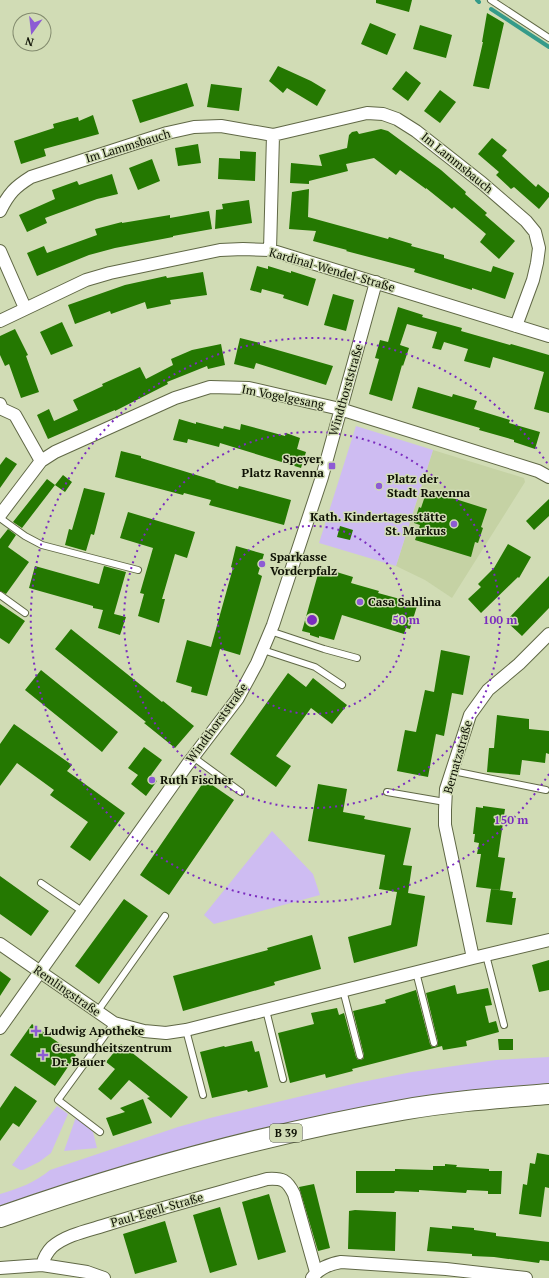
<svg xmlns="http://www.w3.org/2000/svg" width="549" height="1278" viewBox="0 0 549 1278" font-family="'PT Serif',serif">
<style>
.built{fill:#c5d2a4}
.green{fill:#cebcf2}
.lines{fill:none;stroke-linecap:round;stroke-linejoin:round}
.stream{stroke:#359b8a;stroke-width:4}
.building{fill:#247801}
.service-casing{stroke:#606846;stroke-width:8}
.minor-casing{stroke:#606846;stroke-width:14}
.primary-casing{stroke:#606846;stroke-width:22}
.service{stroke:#fff;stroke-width:6}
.minor{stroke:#fff;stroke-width:12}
.primary{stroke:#fff;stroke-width:20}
.ring{fill:none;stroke:#7b2cbf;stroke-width:2;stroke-dasharray:2 4}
.poi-dot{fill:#8d5bd4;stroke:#d1dcb5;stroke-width:1.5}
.labels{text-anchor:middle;stroke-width:3;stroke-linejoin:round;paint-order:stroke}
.shield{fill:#d1dcb5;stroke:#484e39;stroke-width:1}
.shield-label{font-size:11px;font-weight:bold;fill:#0e1104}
.street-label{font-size:12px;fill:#0e1104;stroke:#d1dcb5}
.poi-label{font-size:12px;font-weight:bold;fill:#0e1104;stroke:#d1dcb5;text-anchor:start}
.centre{fill:#7b2cbf;stroke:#d1dcb5;stroke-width:2}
.ring-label{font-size:12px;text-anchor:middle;font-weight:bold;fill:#7b2cbf;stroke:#d1dcb5;stroke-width:3;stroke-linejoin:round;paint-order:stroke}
</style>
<rect width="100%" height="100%" fill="#d1dcb5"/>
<path class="built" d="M433,450l91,28 1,4 -73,116 -27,-18 -29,-14z"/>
<path class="green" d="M356,426l77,24 -37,116 -77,-23z
M272,831l41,43 7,21 -106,29 -10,-9z
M549,1057v28l-32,1 -59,8 -458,114v-14c18,-5 36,-12 50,-24l128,-43 32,-9 147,-35 55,-11 84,-12z
M57,1106l11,8 -17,39 -12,9 -16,8h-3l-8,-5z
M76,1117l17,15 4,16 -33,3z"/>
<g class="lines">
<path class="stream" d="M477,0l2,2
M491,9l58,38"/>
</g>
<path class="building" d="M376,0h36l-3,12 -33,-9z
M487,13l17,10 -15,66 -16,-3 10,-44h-1z
M370,23l26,11 -9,21 -26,-11z
M420,25l32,10 -6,23 -33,-9z
M278,66l33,15 15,9 -9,16 -30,-18 -4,5 -14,-12z
M406,71l15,12 -13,18 -16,-12z
M187,83l7,23 -54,17 -8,-23z
M211,84l31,4 -3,23 -32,-4z
M440,90l16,12 -16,21 -16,-12z
M93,115l6,19 -55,15 2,7 -25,8 -7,-23 40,-13 -1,-4 25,-7 1,4z
M381,129l7,2 53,39 25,22 -1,2 22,19 -2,2 30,26 -16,18 -19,-17 6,-8 -32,-27 -2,2 -26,-21v1l-26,-19 -4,5 -22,-17 -28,6 2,7 -39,10v3l-19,-1 1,-20 31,3 -3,-11 28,-7 2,-13 3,-3 5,-1 2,3z
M492,138l15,12 -5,6 34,31 2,-3 11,9v4l-10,12 -25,-22 -3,2 -15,-14 3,-3 -21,-18z
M198,144l3,19 -23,3 -3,-18z
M240,151l16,1 -1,29 -37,-2 1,-21 21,1z
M152,159l8,22 -22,9 -9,-22z
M112,174l6,20 -21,5 -52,19 2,5 -20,9 -8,-17 36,-16 -3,-9 25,-9 2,4z
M309,189l-1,28 80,22 1,-2 23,7 -1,2 33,9v3l47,14 2,-6 21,7 -9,26 -33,-11v2l-58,-18 1,-3 -69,-18 1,-1 -34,-9 3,-10 -27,-2 3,-37z
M249,200l3,23 -37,6 1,-19 7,-1 -1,-5z
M209,211l3,18 -39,7v1l-58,11 -26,7 -52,21 -10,-23 17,-7 3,7 50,-18 -2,-6 27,-7v1l48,-8v3z
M257,266l11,3v-3l23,7v-2l25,8 -8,27 -25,-8 1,-3 -22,-6 -1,4 -11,-3z
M203,272l4,23 -37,5 1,4 -24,5 -2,-7 -34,12 -1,-3 -35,13 -7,-19 57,-20 41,-9 1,2z
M333,294l21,6 -8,31 -22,-6z
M398,307l25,8 -1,2 40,11 -1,3 49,14 1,-1 38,11v58l-15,-4 10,-37 -51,-15 -3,11 -26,-7 4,-12 -24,-7 -3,8 -9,-2 5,-16 -30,-8 -7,21 9,3 -6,18 -1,-1 -10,36 -23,-7 10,-35 -4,-1 5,-18 8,2z
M62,322l11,24 -22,9 -11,-23z
M15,329l13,26 -2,1 13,36 -18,6 -12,-34 -4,2 -5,-11v-19z
M240,338l20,5v2l73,21 -7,19 -70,-22 -2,6 -20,-5z
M221,344l4,21 -17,4 -1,-3 -40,16 1,2 -53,27v-1l-67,29 -11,-24 12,-6 5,12 24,-11 -5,-10 30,-14 -1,-2 18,-8 20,-9 6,12 27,-14 -2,-6 21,-9z
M418,387l34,10 1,-3 24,7 -3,8 36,11 -1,3 31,9 -5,17 -21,-7v-2l-35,-10 1,-2 -68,-20z
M179,419l17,5v-2l27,7 1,-3 16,4 1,-6 44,12 1,-3 14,5 -3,11 9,3 -5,16 -81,-25 -1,4 -31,-8 -1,4 -14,-3z
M121,451l20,5v2l75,23 -1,1 23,7 1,-3 52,14 -7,25 -75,-20 2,-5 -27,-7 -1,2 -68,-18z
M6,457l11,7 -17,24v-23z
M63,475l9,7 -7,10 -10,-7z
M47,479l8,6 -33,43 -9,-6z
M84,488l21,5 -11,42 -3,-1 -5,17 -21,-6 4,-16 3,1z
M427,490l60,19 -6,18 2,1 -5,15 -3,-1 -4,15 -56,-17 5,-15 -6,-2 5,-16 2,1z
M549,499v17l-15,14 -8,-9z
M128,512l67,20 -8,26 -12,-4 -13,45h3l-6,24 -21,-7 6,-22 -4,-1 13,-45 -33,-10z
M340,526l13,4 -3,10 -13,-3z
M8,529l8,6 -8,12 21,15 -23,32 -6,-3v-52z
M508,544l23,13 -12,21 -1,-1 -37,36 -13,-14 13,-12 -3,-3 16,-16z
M236,546l28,8 -6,20 4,2 -22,79 -20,-6 -13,47 -16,-4 1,-5 -16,-5 11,-42 24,7 22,-79 -2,-1z
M35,566l64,18 5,-18 22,6 -12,42 12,3 -6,18 -22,-7 5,-18 -10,-2v-2l-64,-18z
M320,567l33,10 -2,6 28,8 -1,2 22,6v2l17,5 -7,23 -4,-1 -2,6 -62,-19 -8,25 -15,-4v2l-9,-3v-2l-8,-2z
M549,576v32l-27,28 -16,-15z
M0,604l25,17 -16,23 -9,-6z
M71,629l91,73 1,-1 31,25 -19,22 -31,-25 2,-1 -91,-73z
M441,650l29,6 -7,39 -11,-2 -8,43 -8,-2 -8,43 -31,-6 8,-41 11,2 9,-42 9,2z
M41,670l77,62 -16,20 -77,-62z
M288,673l18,14 7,-9 34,27 -15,19 -21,-16 -35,48 15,10 -15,21 -46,-33z
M497,715l32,4v10l20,2v23l-3,-1 -1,10 -23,-3 -2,15 -33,-3 2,-24h5z
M14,724l58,41 -5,6 58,42 -35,48 -20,-14 18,-25 -38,-27 4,-5 -37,-27 -17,23v-42z
M144,747l18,13 -11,15 6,6 -11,15 -15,-12 7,-9 -10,-7z
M205,780l29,20 -65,95 -29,-20z
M318,784l29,5 -4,23 22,4 -1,3 47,9 -8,37 9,1 -4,27 17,3 -8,50 -63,17 -6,-26 43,-12 6,-33 -18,-3 6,-34 -77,-14z
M483,806l22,3 -7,48 7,1 -5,32 -24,-3 5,-33h-4l2,-11 -5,-1 1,-8h-2l3,-27 7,1z
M0,876l49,35 -18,25 -31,-22z
M491,889l22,3 -1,6h4l-4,27 -26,-3z
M124,899l24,17 -49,68 -24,-18z
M312,935l9,34 -47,13 1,3 -92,26 -10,-35 95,-26 -1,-2z
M549,960v30l-10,2 -7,-27z
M0,971l11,8 -11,17z
M455,985l2,9 31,-6 4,17 -7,1 4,17 7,-2 3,11 -33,9 1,5 -24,4 -1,-4 -90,23 1,2 -27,7 -1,-4 -35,9 -12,-50 36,-9 -3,-11 26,-5 2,7 5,-2 12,44 2,3h3l3,-2v-3l-11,-44 33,-8 -1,-3 31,-10 14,54 2,3h3l3,-2v-3l-12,-49z
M32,1024l44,31 -21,31 -45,-31z
M498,1039h15v11h-14z
M252,1041l3,11 4,-1 9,36 -20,5 -1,-2 -35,8 -12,-46 24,-6 1,1z
M121,1044l67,53 -17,21 -24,-20 3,-1 -21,-17 -18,20 -13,-11 17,-20 -9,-7z
M15,1086l22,15 -18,26 -6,-4 -13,18v-33z
M143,1099l9,24 -39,13 -7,-18 19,-6 -5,-4z
M537,1153l12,2v33l-4,-1 -4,30 -22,-3 4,-30 4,1 3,-22 5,1z
M445,1164l12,1 -1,2 33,2v2h13l-1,23h-13v-3l-21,-1 -1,3 -47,-3v2l-24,-1 -1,2h-38v-22h39v-2l38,1v-4h12z
M314,1184l16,64 -12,3 -19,-64z
M269,1194l17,58 -28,8 -16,-58z
M220,1207l17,58 -27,8 -17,-58z
M355,1210l41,2 -1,39 -47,-2 1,-38z
M165,1221l12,41 -42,12 -12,-40z
M452,1226l22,2v2l22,3v3l53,6v19l-9,-1 -1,3 -45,-6 -22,-1v-2l-45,-3 3,-24 22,2z"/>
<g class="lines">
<g class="service-casing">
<path id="service" d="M491,0l58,38
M0,518l25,18 17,9 96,25
M0,595l25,18
M270,631l54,18 33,9
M263,650l52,17 27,18
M193,757l48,35
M453,771l93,19
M387,792l58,10
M41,883l41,28
M486,955l18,70
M416,972l18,71
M343,990l17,66
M266,1010l17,69
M97,1012l68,-96
M186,1030l17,65
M100,1132l-42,-32 56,-77"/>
</g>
<g class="minor-casing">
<path id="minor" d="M0,211c9,-18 15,-24 31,-34l136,-44 27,-6 27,-1 52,9 94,-22 16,1 14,5 19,12 66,52 44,38 9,11 4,16 -2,15 -4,17 -17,46
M270,250l3,-115
M0,251l25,57
M0,321l86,-41 24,-7 110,-23 23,-1 27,1 279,86
M0,404l2,5 13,6 26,46
M0,515l41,-54 14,-9 120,-54 35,-11 39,1 91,21 198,62 11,6
M0,944l114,79 30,8 22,2 20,-3 287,-72 76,-18
M473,958l-28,-133v-15l1,-21 24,-74 18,-25 31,-26 30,-30
M0,1028l187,-263 51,-67 19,-35 16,-38 49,-148 54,-195
M42,1265c2,-7 5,-13 10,-18 15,-13 39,-17 57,-23 52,-16 105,-30 158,-45 16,-1 20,1 27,15l22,78
M0,1268l42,-3 45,7 17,6
M312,1278c7,-10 17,-14 29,-16l105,7 80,9"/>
</g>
<g class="primary-casing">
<path id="primary" d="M0,1217c131,-46 266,-83 402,-107 49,-9 98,-12 147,-16"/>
</g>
<use href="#service" class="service"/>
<use href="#minor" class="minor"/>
<use href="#primary" class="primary"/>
</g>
<g class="ring">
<circle cx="312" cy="620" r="94"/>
<circle cx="312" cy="620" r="188"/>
<path d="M549 774A282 282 0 1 1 549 466"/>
</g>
<g class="poi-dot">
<rect x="328" y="462" width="8" height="8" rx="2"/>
<circle cx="379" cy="486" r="4"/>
<circle cx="454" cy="524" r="4"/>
<circle cx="262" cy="564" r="4"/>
<circle cx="360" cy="602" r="4"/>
<circle cx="152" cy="780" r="4"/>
<path d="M34 1025h4v4h4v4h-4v4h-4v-4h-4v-4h4z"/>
<path d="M41 1049h4v4h4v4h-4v4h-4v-4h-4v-4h4z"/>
</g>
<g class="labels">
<rect class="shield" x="270" y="1124" width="32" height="18" rx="3"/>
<g class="shield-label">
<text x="286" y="1137">B 39</text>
</g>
<g class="street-label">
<text transform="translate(128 146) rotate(-17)" y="4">Im Lammsbauch</text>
<text transform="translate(457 163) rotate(39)" y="4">Im Lammsbauch</text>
<text transform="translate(332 270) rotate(16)" y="4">Kardinal-Wendel-Straße</text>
<text transform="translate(346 390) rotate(-74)" y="4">Windthorststraße</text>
<text transform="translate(283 397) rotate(11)" y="4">Im Vogelgesang</text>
<text transform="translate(217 723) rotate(-54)" y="4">Windthorststraße</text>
<text transform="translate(458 757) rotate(-74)" y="4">Bernatzstraße</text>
<text transform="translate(67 991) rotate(35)" y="4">Remlingstraße</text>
<text transform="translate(157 1210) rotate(-16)" y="4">Paul-Egell-Straße</text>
</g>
<g class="poi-label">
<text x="324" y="463" text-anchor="end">Speyer,<tspan x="324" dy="14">Platz Ravenna</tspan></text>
<text x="387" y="483">Platz der<tspan x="387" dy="14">Stadt Ravenna</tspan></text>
<text x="446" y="521" text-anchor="end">Kath. Kindertagesstätte<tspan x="446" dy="14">St. Markus</tspan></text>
<text x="270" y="561">Sparkasse<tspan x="270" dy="14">Vorderpfalz</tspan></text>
<text x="368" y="606">Casa Sahlina</text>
<text x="160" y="784">Ruth Fischer</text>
<text x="44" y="1035">Ludwig Apotheke</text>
<text x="52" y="1052">Gesundheitszentrum<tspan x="52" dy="14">Dr. Bauer</tspan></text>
</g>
</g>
<circle cx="312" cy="620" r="6" class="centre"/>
<g class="ring-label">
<text x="406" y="624">50 m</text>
<text x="500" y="624">100 m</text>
<text x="511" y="824">150 m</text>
</g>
<g transform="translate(32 32) rotate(195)"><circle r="19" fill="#d1dcb5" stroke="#838b6e"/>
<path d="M0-3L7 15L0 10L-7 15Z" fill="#8d5bd4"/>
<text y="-6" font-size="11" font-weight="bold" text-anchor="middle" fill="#0e1104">N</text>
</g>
</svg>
